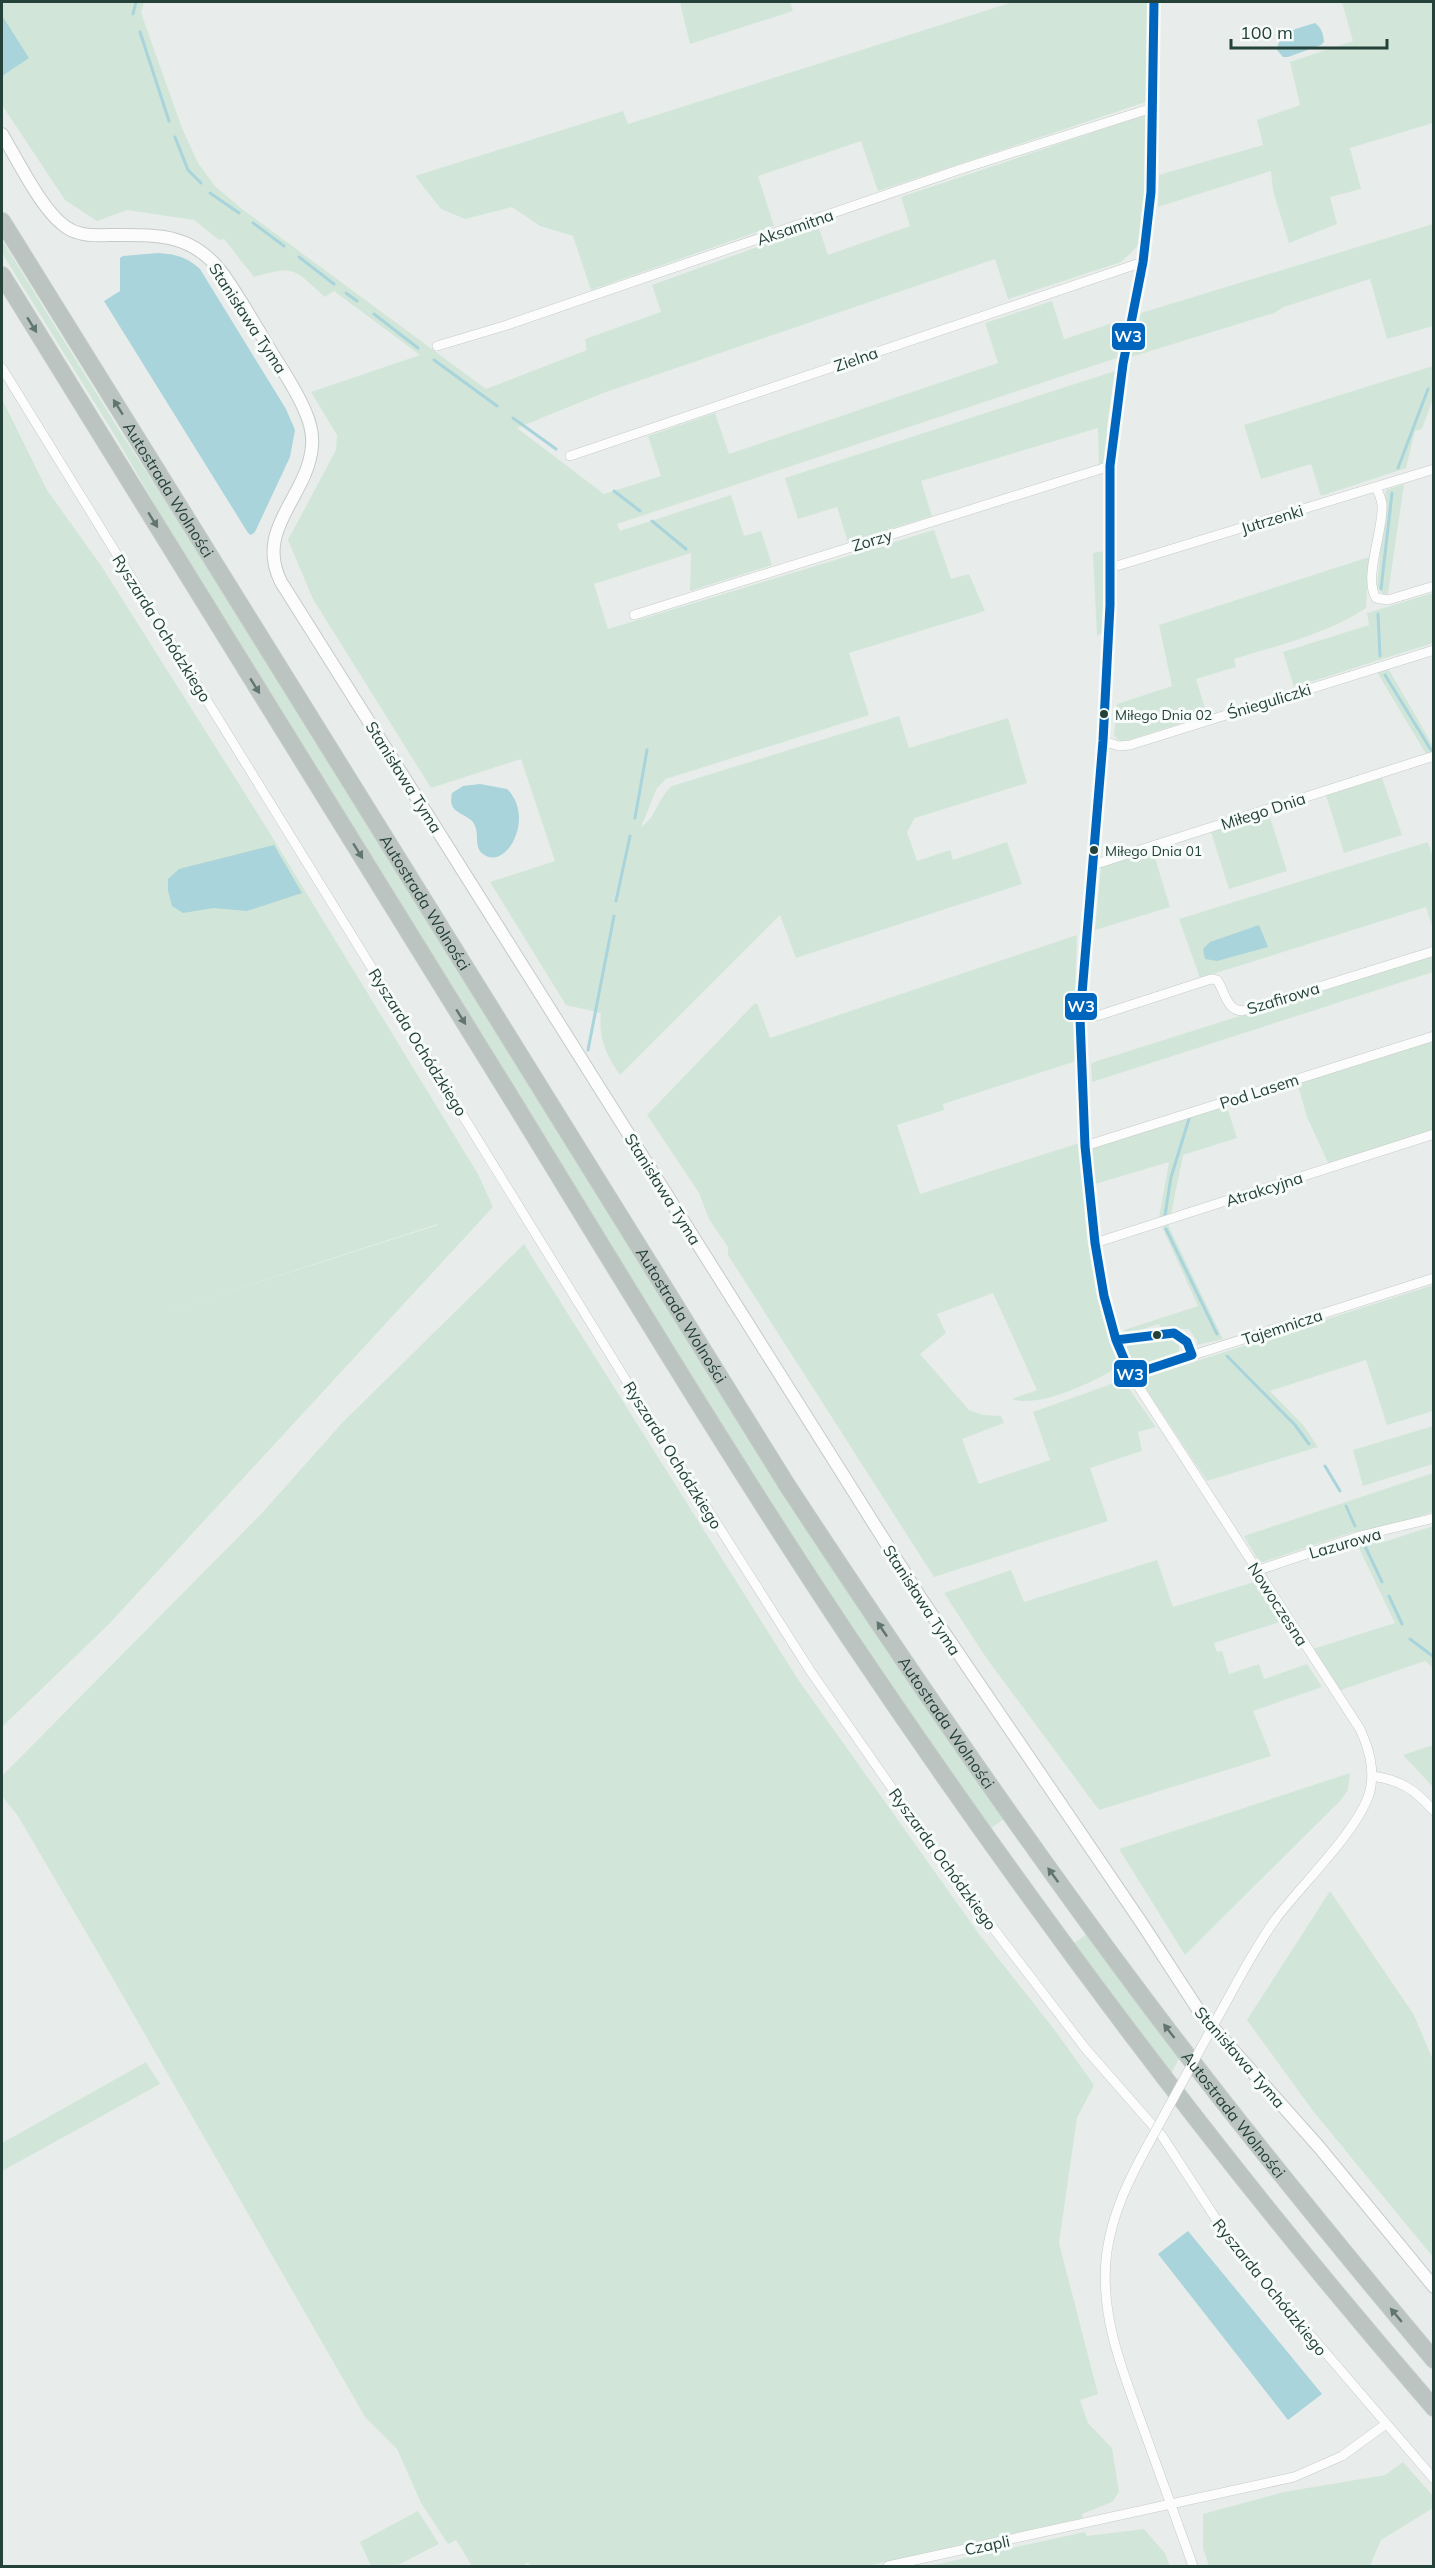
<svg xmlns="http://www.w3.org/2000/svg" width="1435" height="2568" viewBox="0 0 1435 2568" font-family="Mulish,sans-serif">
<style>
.green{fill:#d1e6d8;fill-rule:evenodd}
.water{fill:#a9d4db}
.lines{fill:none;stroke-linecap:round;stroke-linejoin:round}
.stream{stroke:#a9d4db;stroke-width:3}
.minor-casing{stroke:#c5cac8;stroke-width:10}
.tertiary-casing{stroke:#c5cac8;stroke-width:14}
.motorway-casing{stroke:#c3ccc9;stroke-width:18}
.minor{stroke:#fcfcfc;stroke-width:9}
.tertiary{stroke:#fcfcfc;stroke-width:12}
.motorway{stroke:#bcc4c2;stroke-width:16}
.minor-bridge-casing{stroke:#c5cac8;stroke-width:10;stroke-linecap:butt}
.minor-bridge{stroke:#fcfcfc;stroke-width:9}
.bus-1-casing{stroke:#f7fbf9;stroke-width:14}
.bus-1{stroke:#0065bd;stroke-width:9}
.oneway{fill:#617670}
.bus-dot{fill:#24423a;stroke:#f7fbf9;stroke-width:2}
.labels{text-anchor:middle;stroke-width:6;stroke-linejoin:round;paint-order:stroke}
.bus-label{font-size:14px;fill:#24423a;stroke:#f7fbf9;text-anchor:start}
.street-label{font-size:16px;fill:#24423a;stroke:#f7fbf9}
.line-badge{stroke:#f7fbf9;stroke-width:2}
.badge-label{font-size:16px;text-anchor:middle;font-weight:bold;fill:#fff}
</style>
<rect width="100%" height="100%" fill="#e8edeb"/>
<path class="green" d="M2,2h142l-3,11 41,115 16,35 17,23 27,23 244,180 101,-39 -2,-11 76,-27 -9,-27 166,-60 10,30 82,-29 -9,-29 244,-82 2,65 -6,59 -5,9 -15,14 -113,37 -13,-40 -392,134 -86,35 87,66 57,-18 -13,-40 67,-23 14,41 269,-91 -13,-40 67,-22 12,38 58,-19 -5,38 -500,166 3,7 111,-36 13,41 17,-5 11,34 -82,26 1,-38 -97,31 14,45 326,-99 17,49 18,-5 16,37 -136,42 20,62 -203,64 -9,9 -16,39c14,-8 18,-31 31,-41l227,-70 10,32 99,-30 19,65 -112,35 -8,14 10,29 33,-11 3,10 54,-18 15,42 -226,74 -16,-43 -160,160c-14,-20 -22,-37 -19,-62l-35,-8 -76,-123 65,-21 -34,-102 -90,29 -118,-189 -25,-59 48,-90 1,-15 -26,-43 109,-37 -86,-64 -9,6c-32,-28 -29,-32 -71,-20l-30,-38 -5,1 -25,-20 -67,-10 -30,11 -32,-21 -63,-95z
M680,2h110l3,9 -103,33z
M1013,2h136l-3,100 -268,89 -17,-50 -103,35 16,50 -183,64 -18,-54 -33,-10 -28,-19 -47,12 -24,-10 -26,-33 208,-65 5,13z
M1342,2h91v121l-83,25 11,41 -31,8 7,27 -48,19 -16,-52 -2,-20 -113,36 1,-32 104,-30 -6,-25 43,-15 -10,-43 63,-21z
M1433,224v102l-46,13 -17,-60 -86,28 -10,6 -143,44 10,-44z
M2,240l117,190 132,201 753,1188 -14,10 -100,-143 -151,-234 -546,-881 -79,-137 -112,-181z
M1433,366v33l-11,30 -7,2 -9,37 -85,28 -10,-32 -50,15 -17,-54z
M1115,371l-8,54 -1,37 -7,2 -1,-36 -177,53 11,35 -84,26 -11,-35 -39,12 -13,-41z
M2,399l45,91 55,77 161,255 215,352 15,33 -384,417 -107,103v-296l1,-1 -1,-7zM438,1224v1l-282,90z
M1404,484l-16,110h-5l-6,-7 9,-97z
M1104,551v80l-7,5 -4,-83z
M1369,557l-3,51c-39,26 -87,37 -132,51l2,8 -40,12 11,36 -85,27 -8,-6 3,-32 55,-18 -13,-61z
M1433,593v50l-139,44 -11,-35 86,-27 -2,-12z
M1388,668l45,78v6l-7,2 -49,-82z
M1382,778l20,57 -58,18 -18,-58z
M1269,814l18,57 -58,18 -18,-57z
M1428,842l5,15v72l-7,-22 -226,71 -21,-59z
M1153,851l17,56 -75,23 6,-64z
M1077,935l-3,84 2,42 -133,43 1,6 -47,15 23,69 159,-51 8,94 9,48 23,81c-22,15 -81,43 -107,33l25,-9 -44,-97 -56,21 9,19 -26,21 49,56 14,5 18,1 3,7 -42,16 17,45 71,-24 -17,-48 81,-29 7,-1 6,4 29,41 -18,5 4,19 -52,17 18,53 -174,56 -206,-322v-8l-19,-28 -10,-26 -52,-78 107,-111 3,-1 13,35z
M1433,955v17l-341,110 -1,-19z
M1433,1039v92l-104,34 -22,-48 -10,-35z
M1226,1104l11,34 -54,17 -12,59 -12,4 10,-56 -74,22 -4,-37z
M1168,1225l55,114 -26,6v-4l-8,-12c-11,1 -17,-3 -29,-2l-1,-3 -19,6 -1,4 -14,-1 -1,-3 74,-24 -36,-79z
M524,1244l273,434 182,256 78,99 37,52 -17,33 -18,125 39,151 -18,6 8,23 24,25 7,44 -7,10 -30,12 1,4 -216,48h-337l-2,-3 -7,3h-49l-16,-26 -8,4 -27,-41 -24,-54 -32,-32 -272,-473 -75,-128 -16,-20v-20l260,-263 80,-90z
M1433,1285v126l-46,14 -21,-65 -96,31 34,35 14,21 -111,34 -61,-92 -2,-11z
M1172,1337l4,1 3,5v9l-40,15 -10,-10 -3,-9c7,-13 33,-10 46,-11z
M1433,1426v38l-70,22 -10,-36z
M1433,1473v39l-58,18 -22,2 -93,31 -16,-27z
M1433,1526v142l-8,-7 -87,30 -25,-42 82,-26 -39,-81 12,-3 16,3z
M1157,1560l16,47 81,-25 26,40 -66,21 3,9 5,-1 7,23 30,-10 5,15 43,-15 15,23 -69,24 18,45 -172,54 -112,-151 -43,-66 67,-23 13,32z
M1433,1745h1l-1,42 -30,-32z
M1350,1773l-2,17 -8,11 -155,154 -66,-106z
M1330,1891l84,124 19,45v197l-120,-146 -66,-91z
M1088,1933l92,124 -9,17 -98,-130z
M146,2062l14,22 -158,87v-28z
M1403,2462l30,34v12l-52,32 -11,26h-161l-6,-18v-34l81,-22 101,-17z
M418,2511l21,33 -43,22h-25l-11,-24z
M1144,2529l21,24 5,13h-241l156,-34 2,4z"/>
<path class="water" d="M3,17l26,41 -27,18v-58z
M1315,23c7,5 8,11 9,19l-3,3 -33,12h-5l-6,-7c2,-19 22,-22 38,-27z
M158,253c17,1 29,4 42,16l86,140 9,21 -5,27 -35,75 -4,3 -3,-2 -144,-232 16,-10v-33l3,-2z
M480,784l27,5c29,28 -1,83 -24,65 -11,-8 -1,-24 -12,-34 -12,-9 -23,-8 -19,-27l11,-7z
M274,845l28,48 -55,18 -33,-3 -31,5 -11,-7 -4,-15v-12l11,-10z
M1259,925l9,22 -51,14 -12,-2 -2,-10 7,-7z
M1188,2231l134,163 -34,26 -130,-166z"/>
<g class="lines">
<path class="stream" d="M133,14l3,-12
M140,32l29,89
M175,137l13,33 13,13
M210,193l29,20
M253,223l31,23
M299,257l35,27
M346,293l11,8
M374,314l44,34
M434,360l63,46
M513,418l43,31
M1398,468l30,-79
M614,491l26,20
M652,521l34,28
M1381,589l11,-96
M1378,614l2,42
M1385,675l46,75
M635,818l12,-68
M616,901l14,-65
M588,1050l26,-134
M1165,1215l6,-38 18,-58
M1166,1229l51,105
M1227,1356l68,69 14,19
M1325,1466l15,25
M1346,1506l9,20
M1364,1544l18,38
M1389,1596l13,28
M1410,1639l24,18"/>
<g class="minor-casing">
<path id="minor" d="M1154,2l-3,190 -8,70 -20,102 -13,102v139l-7,136 -23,277 5,128 10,97 9,53 12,44 15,35 229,354c9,20 15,40 10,62 -10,38 -70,95 -95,129 -21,29 -38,63 -56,95
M437,346l67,-20 454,-156 194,-62
M2,368l630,1022 179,282 140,201 134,175 77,88 71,109 201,234
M570,456l573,-194
M1376,487c2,5 6,12 6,18 2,24 -19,72 -6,93l12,2 46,-14
M1110,568l324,-99
M634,615l476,-149
M1103,741l16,5 11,-1 304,-95
M1093,865l341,-109
M1080,1018l20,-3 111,-36 6,1c8,11 9,30 25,31l192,-60
M1085,1146l349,-110
M1095,1243l339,-109
M1131,1375l303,-97
M1256,1571l104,-35 74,-18
M1372,1776c29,4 42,13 62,35
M1150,2141c-20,36 -37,70 -43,110 -9,64 17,123 38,182 16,45 32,89 48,133
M888,2566l406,-89 48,-21 44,-32"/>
</g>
<g class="tertiary-casing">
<path id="tertiary" d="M2,134c15,25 40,77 64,93 12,9 29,9 43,8 48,0 83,-3 114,39 17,24 31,49 46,74 12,20 27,41 36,63 5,11 8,23 7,35 -4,51 -58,82 -31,136l639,1015 221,325 60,92 118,133 115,140"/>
</g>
<g class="motorway-casing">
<g id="motorway">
<path id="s1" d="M2,221l785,1264c114,174 231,345 356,512 93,124 191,244 291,363"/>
<path d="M2,275c167,271 335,542 503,813 113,184 224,369 343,548 180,268 374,528 586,772"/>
</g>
</g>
<use href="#minor" class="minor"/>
<use href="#tertiary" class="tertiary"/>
<use href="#motorway" class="motorway"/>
<g class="minor-bridge-casing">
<path id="minor-bridge" d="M1150,2141l69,-126"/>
</g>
<use href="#minor-bridge" class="minor-bridge"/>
<g class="bus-1-casing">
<path id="bus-1" d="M1174,1333l13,9 5,13 -61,20 -15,-35z
M1116,1340l-12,-44 -9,-53 -10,-97 -5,-128 23,-277 7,-136v-139l13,-102 20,-102 8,-70 3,-190"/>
</g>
<use href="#bus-1" class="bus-1"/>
</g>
<defs><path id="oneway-solid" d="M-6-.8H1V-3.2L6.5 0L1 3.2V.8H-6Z" transform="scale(1.5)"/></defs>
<g class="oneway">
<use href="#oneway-solid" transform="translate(32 325) rotate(58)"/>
<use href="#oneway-solid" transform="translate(118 407) rotate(-122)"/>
<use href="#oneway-solid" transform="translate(153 520) rotate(58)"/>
<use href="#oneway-solid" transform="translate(255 686) rotate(58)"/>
<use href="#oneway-solid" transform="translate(358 851) rotate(58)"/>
<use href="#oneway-solid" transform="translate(461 1017) rotate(58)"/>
<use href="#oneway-solid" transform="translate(882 1629) rotate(-124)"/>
<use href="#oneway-solid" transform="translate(1053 1875) rotate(-126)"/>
<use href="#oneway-solid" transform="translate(1169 2031) rotate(-128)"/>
<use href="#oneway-solid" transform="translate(1396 2315) rotate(-130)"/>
</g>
<g class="bus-dot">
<circle cx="1104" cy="714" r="5"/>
<circle cx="1094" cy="850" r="5"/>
<circle cx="1157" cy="1335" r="5"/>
</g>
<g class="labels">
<g class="bus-label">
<text x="1115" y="720">Miłego Dnia 02</text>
<text x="1105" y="856">Miłego Dnia 01</text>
</g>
<g class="street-label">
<text transform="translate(795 227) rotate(-19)" y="6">Aksamitna</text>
<text transform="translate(248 318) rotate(57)" y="6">Stanisława Tyma</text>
<text transform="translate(856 359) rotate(-19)" y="6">Zielna</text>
<text dy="6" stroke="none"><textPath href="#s1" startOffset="316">Autostrada Wolności</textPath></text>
<text transform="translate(1272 519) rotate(-17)" y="6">Jutrzenki</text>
<text transform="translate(872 540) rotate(-17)" y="6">Zorzy</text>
<text transform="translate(162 628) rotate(58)" y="6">Ryszarda Ochódzkiego</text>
<text transform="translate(1269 701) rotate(-17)" y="6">Śnieguliczki</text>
<text transform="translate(404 777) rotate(58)" y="6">Stanisława Tyma</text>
<text transform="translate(1263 811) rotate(-18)" y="6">Miłego Dnia</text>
<text dy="6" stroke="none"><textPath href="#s1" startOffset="802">Autostrada Wolności</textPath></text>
<text transform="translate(1283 998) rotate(-17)" y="6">Szafirowa</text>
<text transform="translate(418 1042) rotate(58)" y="6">Ryszarda Ochódzkiego</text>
<text transform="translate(1259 1091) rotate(-18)" y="6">Pod Lasem</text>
<text transform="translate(663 1189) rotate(58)" y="6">Stanisława Tyma</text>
<text transform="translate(1264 1189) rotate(-18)" y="6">Atrakcyjna</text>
<text dy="6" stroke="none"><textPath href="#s1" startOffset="1288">Autostrada Wolności</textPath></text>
<text transform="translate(1282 1327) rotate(-18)" y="6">Tajemnicza</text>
<text transform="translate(673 1455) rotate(58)" y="6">Ryszarda Ochódzkiego</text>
<text transform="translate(1345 1543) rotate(-16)" y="6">Lazurowa</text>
<text transform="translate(922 1600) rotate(57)" y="6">Stanisława Tyma</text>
<text transform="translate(1278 1604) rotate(57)" y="6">Nowoczesna</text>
<text dy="6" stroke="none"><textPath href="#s1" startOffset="1774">Autostrada Wolności</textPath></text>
<text transform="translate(943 1859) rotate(54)" y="6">Ryszarda Ochódzkiego</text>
<text transform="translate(1240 2057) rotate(49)" y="6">Stanisława Tyma</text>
<text dy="6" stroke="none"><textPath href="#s1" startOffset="2260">Autostrada Wolności</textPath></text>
<text transform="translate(1270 2287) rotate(51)" y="6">Ryszarda Ochódzkiego</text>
<text transform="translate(987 2545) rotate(-12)" y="6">Czapli</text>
</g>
</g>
<g class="line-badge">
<rect x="1111" y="322" width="35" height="29" rx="6" fill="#0065bd"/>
<rect x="1064" y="992" width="34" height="29" rx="6" fill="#0065bd"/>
<rect x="1113" y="1359" width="35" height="29" rx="6" fill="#0065bd"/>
</g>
<g class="badge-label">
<text x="1128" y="342">W3</text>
<text x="1081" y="1012">W3</text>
<text x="1130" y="1380">W3</text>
</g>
<rect width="1435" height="2568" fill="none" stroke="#24423a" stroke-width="6"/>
<path d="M1231 39v9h156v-9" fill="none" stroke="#24423a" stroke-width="3"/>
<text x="1240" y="39" font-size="18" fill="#24423a" stroke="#f7fbf9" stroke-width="4.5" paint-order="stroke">100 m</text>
</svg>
